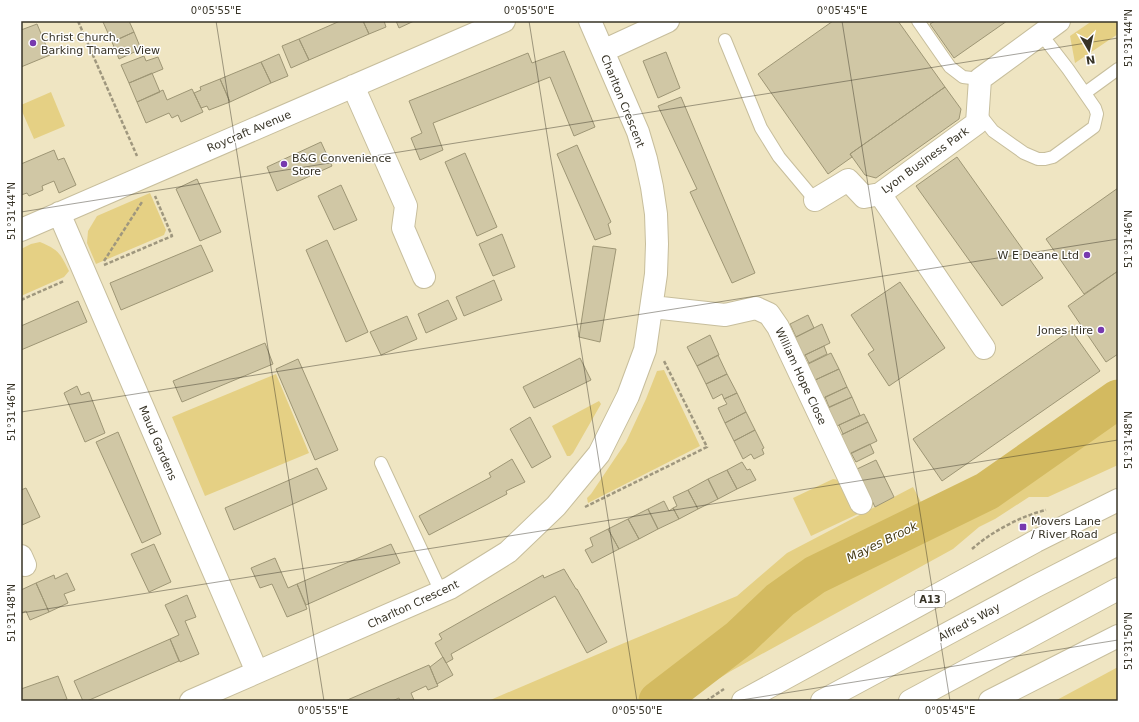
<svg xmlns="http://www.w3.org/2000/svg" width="1139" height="722" viewBox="0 0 1139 722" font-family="'DejaVu Sans',sans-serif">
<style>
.green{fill:#e5d084}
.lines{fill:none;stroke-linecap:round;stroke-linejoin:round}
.river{stroke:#d3ba60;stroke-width:39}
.building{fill:#d0c7a5;stroke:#9e9675}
.service-casing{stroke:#c7be9c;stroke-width:14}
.minor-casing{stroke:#c7be9c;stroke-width:24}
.trunk-casing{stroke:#c7be9c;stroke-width:24}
.path{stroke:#9f977e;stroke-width:2.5;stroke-dasharray:4 2;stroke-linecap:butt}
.service{stroke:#fff;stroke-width:12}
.minor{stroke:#fff;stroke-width:22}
.trunk{stroke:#fff;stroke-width:22}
.ticks{fill:none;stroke:#373326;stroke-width:1;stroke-opacity:0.45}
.poi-dot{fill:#7739af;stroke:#fff;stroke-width:1.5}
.labels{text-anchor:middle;stroke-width:3;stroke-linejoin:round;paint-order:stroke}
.shield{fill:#fff;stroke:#737067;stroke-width:1}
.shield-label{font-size:10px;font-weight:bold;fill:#373326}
.poi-label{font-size:11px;fill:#373326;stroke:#fff;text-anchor:start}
.street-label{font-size:11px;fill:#373326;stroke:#fff}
.water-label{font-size:12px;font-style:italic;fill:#473c15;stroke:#fff}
.neatline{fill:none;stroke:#373326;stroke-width:1.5}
.ticks-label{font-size:10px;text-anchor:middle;fill:#373326}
</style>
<rect width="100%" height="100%" fill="#efe5c2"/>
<path class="green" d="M1092,21h26v13l-43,29 -5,-27z
M51,92l14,34 -31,13 -13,-30v-4z
M150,193l16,37 -2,5 -68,29 -9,-21 1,-12 9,-15z
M40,242c19,8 20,11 29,29l-5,6 -43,19v-47l10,-5z
M664,370l36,76 -112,57 -1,-5 4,-4 35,-52 20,-43 11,-28z
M276,374l33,79 -104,43 -33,-79z
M1118,381v84l-70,32h-19l-34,22 -16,8 -26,22 -222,122 -48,30h-195l129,-55 120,-50 50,-43 126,-66 9,17 76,-39z
M599,401l2,3 -28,49 -3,3h-3l-15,-30z
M833,479l6,1 21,33 -49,23 -18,-38z
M1118,667v33l-3,1h-60z"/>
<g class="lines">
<path class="river" d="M658,701l82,-63 40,-38 35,-25 172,-84 131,-92"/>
</g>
<path class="building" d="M104,21h25l5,11 -22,10 -9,-20z
M340,21h23l6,13 -60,26 -10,-21z
M363,21h21l2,6 -17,7z
M396,21h18l-15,7z
M833,21h65l47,66 -95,67 2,3 -24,17 -70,-100z
M935,21h72l-53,37 -24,-34z
M37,24l13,31 -29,12v-37z
M134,32l7,17 -22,10 -7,-17z
M299,39l10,21 -18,8 -9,-22z
M564,51l31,76 -21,9 -24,-59 -117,46 10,27 -23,10 -9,-22 11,-5 -13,-32 119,-48 4,10z
M666,52l14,36 -22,10 -15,-37z
M279,54l9,22 -17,7 -10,-21z
M144,56l2,5 12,-4 5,12 -34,14 -8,-18z
M261,62l10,21 -41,19 -10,-23z
M152,73l8,19 -23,10 -8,-19z
M220,79l10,23 -21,8 -2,-4 -6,2 -7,-15 7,-3 -1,-3z
M945,87l16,22 -2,10 -83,59 -11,-3 -15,-21z
M192,89l11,23 -22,10 -3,-7 -6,3 -3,-5 -23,10 -9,-21 26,-12 4,10z
M681,97l74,176 -23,10 -42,-91 7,-3 -39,-83z
M321,142l11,24 -55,25 -10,-24z
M577,145l34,77 -3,2 3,10 -16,6 -38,-86z
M54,150l4,10 6,-2 12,27 -17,8 -5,-12 -12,5 1,4 -14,6 -2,-3 -6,2v-31z
M465,153l32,74 -20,9 -32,-74z
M957,157l86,121 -41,28 -86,-120z
M197,179l24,53 -21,9 -24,-52z
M341,185l16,35 -23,10 -16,-34z
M1118,188v83l-34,23 -38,-55z
M502,234l13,33 -22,9 -14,-32z
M327,240l41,92 -22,10 -40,-92z
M201,245l12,26 -92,39 -11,-27z
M593,246l23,3 -16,93 -21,-5z
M1118,271v83l-12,8 -38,-56z
M494,280l8,20 -38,16 -8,-19z
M900,282l45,66 -56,38 -21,-32 6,-4 -23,-35z
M448,300l9,19 -31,14 -8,-19z
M78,301l9,21 -66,28v-24z
M808,315l6,13 -18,9 -6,-13z
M407,316l10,23 -36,16 -11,-23z
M822,324l8,19 -29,14 -9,-18z
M1071,330l29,41 -158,110 -29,-42z
M710,335l9,20 -22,11 -10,-19z
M265,343l8,21 -91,38 -9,-21z
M824,346l3,8 -18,9 -4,-8z
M831,353l8,16 -26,12 -7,-16z
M718,355l9,19 -21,10 -9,-18z
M580,358l11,22 -57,28 -11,-21z
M298,359l40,91 -23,10 -39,-91z
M839,369l8,18 -25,12 -9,-18z
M727,374l10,19 -13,6 -2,-5 -9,5 -7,-15z
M77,386l4,9 8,-3 16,41 -20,9 -21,-49z
M847,387l5,10 -23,10 -4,-10z
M737,393l9,19 -21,11 -7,-15 9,-4 -3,-5z
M852,397l8,18 -25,12 -9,-18z
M746,412l9,18 -21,11 -9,-18z
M864,414l4,8 -25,12 -4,-9z
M530,417l21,40 -19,11 -22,-39z
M868,422l9,19 -29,14 -9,-19z
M755,430l9,18 -2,1 2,5 -10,5 -3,-5 -8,5 -9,-18z
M118,432l43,102 -19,9 -46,-101z
M870,444l4,9 -18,9 -5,-9z
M512,459l13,23 -19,9 1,3 -78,41 -10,-19 72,-39 -2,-4z
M876,460l18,37 -19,10 -18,-38z
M742,462l5,8 3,-1 6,11 -19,9 -10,-19z
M317,468l10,21 -93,41 -9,-22z
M727,470l10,19 -19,10 -10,-20z
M708,479l10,20 -20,10 -10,-19z
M26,488l14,29 -18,8 -1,-35z
M688,490l10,19 -19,10 -6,-11 4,-2 -4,-9z
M664,501l5,10 4,-3 6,11 -21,10 -10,-20z
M648,509l10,20 -19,10 -11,-20z
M628,519l11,20 -20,10 -11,-20z
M608,529l11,20 -27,14 -7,-13 8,-4 -3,-8z
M154,544l17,38 -22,10 -18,-38z
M391,544l9,19 -94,42 -9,-21z
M275,558l13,30 9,-4 10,25 -20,8 -15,-33 -12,4 -9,-20z
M564,569l12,20h1l30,53 -20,11 -32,-57 -104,58 2,5 -7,4 -11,-20 7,-4 -3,-5 104,-59 1,3z
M67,573l8,17 -11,4 4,9 -19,9 -13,-29 18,-8 1,4z
M36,583l13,29 -19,8 -4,-9 -5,2v-23z
M187,595l9,22 -11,4 14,33 -19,8 -10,-23 9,-4 -14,-30z
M170,639l9,22 -92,40h-4l-9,-20z
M443,657l10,18 -16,9 -7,-17z
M429,665l9,21 -10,4 -2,-4 -15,7 3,7 -14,1 -1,-3 -7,3h-47z
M58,676l9,23 -5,2h-41v-12z"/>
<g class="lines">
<g class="service-casing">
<path id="service" d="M918,21l32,46 13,10 17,2
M725,40l36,88 18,29 36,43
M1085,93l33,-24
M978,112l15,19 31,22 14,6h7l8,-2 41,-30 3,-13 -2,-6 -27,-39 -27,-35
M381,463l60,129"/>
</g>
<g class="minor-casing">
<path id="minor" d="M603,51l65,-30
M353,86l53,120 -3,22 21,49
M880,194l104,154
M815,200l33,-20 16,17 16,-3 97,-71 3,-44 79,-58
M59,213l198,459
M21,230l483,-209
M652,307l73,8 31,-7 13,6 9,13 83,176
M21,556l4,9
M191,701l259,-113 58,-36 48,-46 43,-52 29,-58 17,-46 11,-76 1,-30 -1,-30 -4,-27 -6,-28 -8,-27 -48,-111"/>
</g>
<g class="trunk-casing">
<path id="trunk" d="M743,701l293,-160 82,-41
M822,701l214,-115 82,-42
M910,701l208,-112
M990,701l128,-65"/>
</g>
<path class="path" d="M78,21l59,135
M104,261l38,-59
M104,265l68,-29 -17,-40
M21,300l43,-19
M585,507l122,-60 -43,-86
M972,549c19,-17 49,-33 74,-39
M706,701l18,-12"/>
<use href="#service" class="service"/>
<use href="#minor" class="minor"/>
<use href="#trunk" class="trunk"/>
</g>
<path class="ticks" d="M216,21l108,680M529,21l108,680M842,21l108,680M21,212l1097,-174M21,412l1097,-173M21,613l1097,-173M735,701l383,-61"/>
<g class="poi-dot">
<circle cx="33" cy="43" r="4"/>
<circle cx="284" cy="164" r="4"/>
<circle cx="1087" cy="255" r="4"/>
<circle cx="1101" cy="330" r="4"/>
<rect x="1019" y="523" width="8" height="8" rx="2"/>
</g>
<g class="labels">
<rect class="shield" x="915" y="591" width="30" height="16" rx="3"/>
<g class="shield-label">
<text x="930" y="603">A13</text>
</g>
<g class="poi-label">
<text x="41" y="41">Christ Church,<tspan x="41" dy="13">Barking Thames View</tspan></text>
<text x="292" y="162">B&amp;G Convenience<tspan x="292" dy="13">Store</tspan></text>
<text x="1079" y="259" text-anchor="end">W E Deane Ltd</text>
<text x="1093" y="334" text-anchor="end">Jones Hire</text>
<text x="1031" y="525">Movers Lane<tspan x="1031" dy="13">/ River Road</tspan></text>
</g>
<g class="street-label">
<text transform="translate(623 101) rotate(68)" y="4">Charlton Crescent</text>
<text transform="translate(249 131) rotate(-23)" y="4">Roycraft Avenue</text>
<text transform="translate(925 160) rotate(-36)" y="4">Lyon Business Park</text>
<text transform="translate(801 376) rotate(65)" y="4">William Hope Close</text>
<text transform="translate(158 443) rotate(67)" y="4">Maud Gardens</text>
<text transform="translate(413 604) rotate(-25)" y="4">Charlton Crescent</text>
<text transform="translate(969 622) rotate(-28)" y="4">Alfred's Way</text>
</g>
<g class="water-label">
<text transform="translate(882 542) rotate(-26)" y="4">Mayes Brook</text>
</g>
</g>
<rect width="1139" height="722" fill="none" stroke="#ffffff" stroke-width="44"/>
<g transform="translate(1089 50) rotate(171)" stroke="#ffffff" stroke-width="3" paint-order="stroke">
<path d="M0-3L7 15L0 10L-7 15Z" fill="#373326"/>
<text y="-6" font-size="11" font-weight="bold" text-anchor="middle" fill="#373326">N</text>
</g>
<rect x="22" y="22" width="1095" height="678" class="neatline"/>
<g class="ticks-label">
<text x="216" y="14">0°05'55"E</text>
<text x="529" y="14">0°05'50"E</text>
<text x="842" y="14">0°05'45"E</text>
<text transform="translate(1128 38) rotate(-90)" y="4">51°31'44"N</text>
<text transform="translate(11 211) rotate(-90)" y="4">51°31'44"N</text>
<text transform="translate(1128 239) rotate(-90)" y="4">51°31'46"N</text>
<text transform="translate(11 412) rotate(-90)" y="4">51°31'46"N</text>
<text transform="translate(1128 440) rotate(-90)" y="4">51°31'48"N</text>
<text transform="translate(11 613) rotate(-90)" y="4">51°31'48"N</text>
<text transform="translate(1128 641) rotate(-90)" y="4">51°31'50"N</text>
<text x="323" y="714">0°05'55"E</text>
<text x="637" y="714">0°05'50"E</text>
<text x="950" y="714">0°05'45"E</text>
</g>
</svg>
